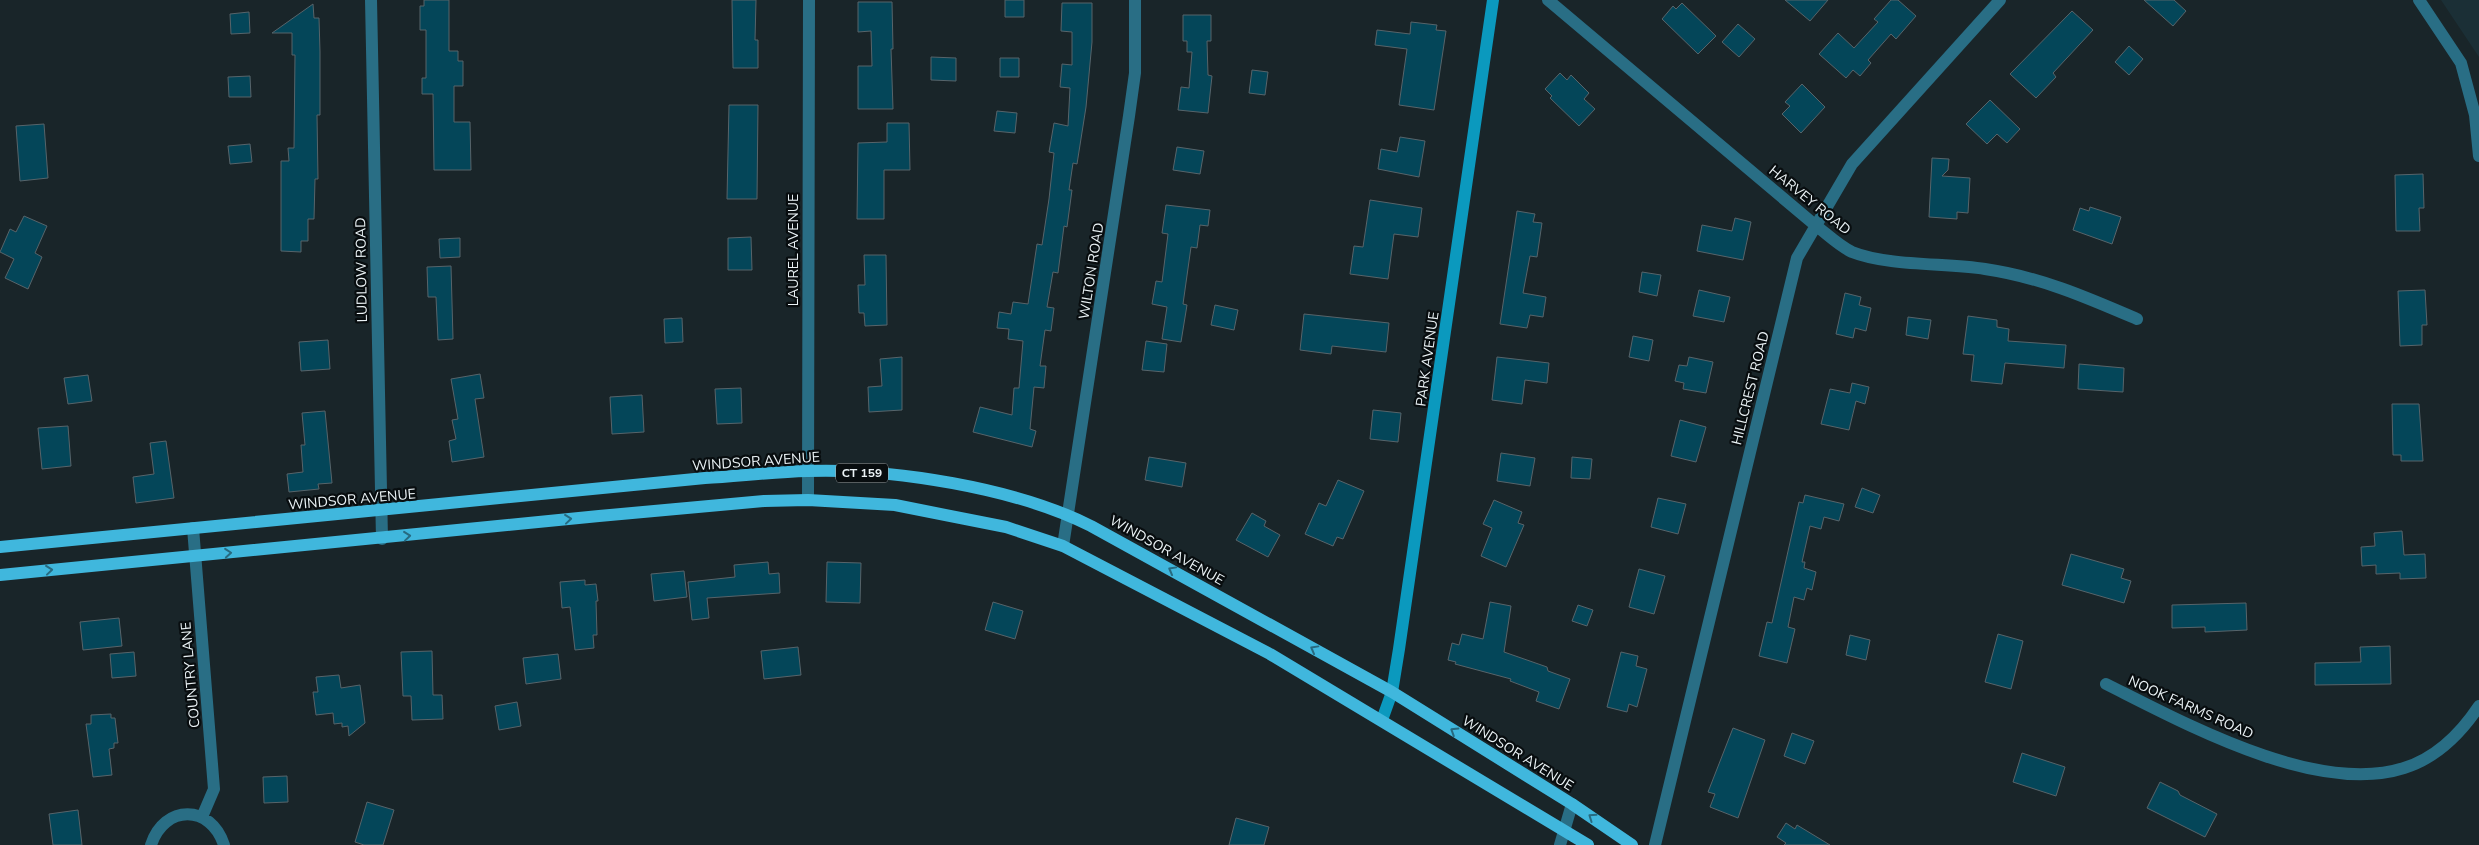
<svg xmlns="http://www.w3.org/2000/svg" width="2479" height="845" viewBox="0 0 2479 845" font-family="'Nunito Sans',sans-serif">
<style>
.built{fill:#1b2f36}
.building{fill:#044659;stroke:#57646a}
.lines{fill:none;stroke-linecap:round;stroke-linejoin:round}
.street{stroke:#296e85;stroke-width:12}
.secondary{stroke:#0b99be;stroke-width:12}
.primary{stroke:#40b7dd;stroke-width:12}
.oneway{stroke:#276a80}
.labels{text-anchor:middle;stroke-width:4.5;stroke-linejoin:round;paint-order:stroke}
.shield{fill:#080d0f;stroke:#a7aeb1;stroke-width:1}
.shield-label{font-size:12px;font-weight:bold;fill:#ebf3f6}
.street-label{font-size:14px;fill:#ebf3f6;stroke:#080d0f}
</style>
<rect width="100%" height="100%" fill="#192529"/>
<path class="built" d="M2441,0h38v57z"/>
<path class="building" d="M424,0h25v51h9v10h5v25h-9v36h16l1,48h-37l-1,-76h-11v-16h4v-48h-6v-24h4z
M732,0h24l-1,40h3v28h-25z
M1005,0h19v17h-19z
M1785,0h43l-18,21z
M1891,0h7l18,16 -20,23 -5,-5 -23,26 3,3 -11,13 -7,-6 -7,8 -27,-24 19,-21 16,15 24,-26 -4,-3z
M2144,0h30l12,11 -13,15z
M858,2h34l1,47h-2l2,60h-35v-43h14l-1,-35 -13,1z
M1062,3h30v39l-6,65 -9,57 -4,-1 -4,27h3l-5,37 -3,-1 -6,47 -5,-1 -6,35 7,1 -3,23 -6,-1 -5,36h6l-2,22 -10,-1 -4,42 6,2 -4,16 -59,-15 7,-25 32,8 2,-27h5l4,-47 -15,-2 1,-10 -12,-1 2,-16 12,2 2,-12 15,2 9,-60 5,1 7,-46 5,-46 -5,-1 5,-29 14,3 2,-38 -10,-1 2,-23 10,1v-33l-11,-1z
M1682,3l34,33 -18,18 -36,-35 11,-13 3,3z
M313,4l1,14h5l1,34v63h-3l1,64h-3l-1,40h-6v22h-7v11l-20,-1v-90h8l-1,-13h6l1,-93h-3v-22h-20z
M2072,11l21,19 -40,43 3,4 -20,21 -26,-24z
M249,12l1,21 -19,1 -1,-20z
M1183,15h28v26h-4l1,34 4,1 -4,37 -30,-3 3,-23 8,1 3,-36h-5v-11h-4z
M1411,22l26,3 -1,5 10,1 -12,79 -35,-5 8,-56 -32,-4 2,-15 33,4z
M1738,24l17,15 -16,18 -17,-15z
M2129,46l14,13 -14,16 -14,-13z
M931,57l25,1v23l-25,-1z
M1000,58h19v19h-19z
M1252,70l16,2 -3,23 -16,-2z
M1560,73l7,7 4,-5 18,18 -5,6 11,10 -16,17 -29,-28 2,-2 -7,-7z
M250,76l1,21h-22l-1,-20z
M1802,84l23,23 -24,26 -19,-19 8,-8 -5,-4z
M1990,100l30,29 -13,14 -10,-9 -10,10 -21,-20z
M729,105h29l-1,94h-30z
M997,111l20,2 -2,20 -21,-2z
M887,123h22l1,47h-26v49h-27l1,-76 29,-1z
M44,124l4,54 -28,3 -4,-55z
M1400,137l25,4 -6,36 -41,-8 3,-20 16,3z
M250,144l2,18 -22,2 -2,-18z
M1177,147l27,4 -4,23 -27,-4z
M1932,158l17,1 -1,11 -6,6 28,2 -2,35 -11,-1v7l-28,-2z
M2423,174l1,34h-5l1,23h-24l-1,-56z
M1370,200l52,8 -4,29 -24,-3 -6,45 -38,-5 4,-28 9,1z
M1166,205l44,5 -2,16 -8,-1 -3,23 -6,-1 -8,57 4,1 -6,37 -19,-3 5,-32 -15,-3 4,-23 6,1 6,-48 -6,-1z
M2090,207l31,10 -9,27 -39,-14 7,-22 9,3z
M1517,211l18,3 -2,8 9,1 -5,34 -7,-1 -7,37 23,4 -3,20 -13,-2 -3,13 -27,-4z
M24,216l23,10 -12,27 7,4 -14,32 -23,-11 9,-19 -14,-7 10,-23 6,3z
M1735,218l16,4 -8,38 -46,-9 5,-26 30,6z
M751,237l1,33h-24v-32z
M460,238v19l-20,1 -1,-19z
M864,255h22l1,70 -22,1 -1,-13h-5l-1,-28h7z
M451,266l2,73 -15,1 -2,-43h-8l-1,-30z
M1642,272l19,3 -4,21 -18,-4z
M1699,290l31,7 -6,25 -31,-6z
M2425,290l2,35h-5v20l-22,1 -2,-55z
M1845,293l16,4 -2,8 12,3 -5,23 -11,-3 -2,10 -17,-4z
M1215,305l23,5 -4,20 -23,-5z
M1304,314l85,9 -3,29 -54,-6 -1,8 -31,-4z
M1968,316l29,4v7l12,2 -1,12 58,4 -2,23 -59,-5 -3,21 -31,-3 3,-26 -11,-1z
M1908,317l23,3 -3,19 -22,-4z
M682,318l1,24 -18,1 -1,-24z
M1633,336l20,4 -4,21 -20,-4z
M328,340l2,29 -29,2 -2,-29z
M1146,341l21,3 -3,28 -22,-2z
M902,357v53l-33,2 -1,-25 14,-1 -2,-27z
M1497,357l52,6 -2,20 -22,-3 -3,24 -30,-4z
M1689,357l24,5 -7,31 -23,-4 1,-6 -9,-2 4,-16 8,1z
M2079,364l45,4 -1,24 -45,-3z
M480,374l4,24 -9,1 9,58 -32,5 -3,-21 7,-2 -4,-19 6,-1 -7,-40z
M88,375l4,26 -24,3 -4,-26z
M1852,383l17,4 -4,17 -9,-3 -7,29 -28,-6 9,-35 20,4z
M741,388l1,35 -25,1 -2,-35z
M642,395l2,37 -32,2 -2,-37z
M2392,404h27l4,57h-22v-6h-8z
M1373,410l28,3 -3,29 -28,-3z
M325,411l7,72 -14,1 1,5 -30,3 -2,-18 16,-2 -2,-27h4l-3,-32z
M1680,420l26,7 -10,35 -25,-6z
M68,426l3,40 -29,3 -4,-41z
M166,441l8,57 -38,5 -3,-26 21,-3 -4,-31z
M1501,453l34,5 -5,28 -33,-5z
M1149,457l37,6 -4,24 -37,-7z
M1572,457l20,2 -2,20 -19,-1z
M1338,480l26,11 -21,48 -6,-2 -4,9 -28,-12 14,-31 7,3z
M1862,488l18,7 -7,18 -18,-6z
M1805,495l39,9 -5,17 -15,-4 -3,12 -11,-3 -8,36h3l-1,6 12,4 -4,18 -5,-2 -3,12 -10,-3 -6,30 7,2 -8,34 -28,-7 8,-34 5,1 27,-121 4,1z
M1658,498l28,6 -8,30 -27,-7z
M1494,500l28,12 -4,11 6,2 -18,42 -25,-11 11,-28 -9,-4z
M1252,513l14,8 -2,5 16,9 -12,22 -32,-17z
M2402,531l2,24 21,-1 1,24 -26,1v-6l-24,1v-9l-14,1 -1,-19 14,-1 -1,-13z
M2071,554l53,15 -3,9 10,3 -7,22 -62,-18z
M768,562l1,12 10,-1 1,20 -73,5 2,20 -17,2 -4,-38 47,-5 -1,-12z
M827,562l34,1 -1,40 -34,-1z
M1639,569l26,7 -11,38 -25,-7z
M684,571l3,26 -33,4 -3,-27z
M585,580v5l11,-1 2,17h-2l1,34h-4l1,13 -19,2 -5,-43 -8,1 -2,-26z
M993,602l30,9 -8,28 -30,-9z
M1490,602l21,4 -7,46 43,15 1,4 22,8 -11,30 -23,-8 3,-9 -29,-11 1,-2 -56,-15 1,-2 -8,-2 4,-17 7,2 3,-11 21,5z
M2246,603l1,27 -42,2v-5l-33,1v-23z
M1578,605l15,5 -6,16 -15,-5z
M119,618l3,28 -39,4 -3,-28z
M1998,634l25,7 -12,48 -26,-7z
M1850,635l20,5 -4,20 -20,-5z
M2390,646l1,38 -76,1v-22l46,-1 -1,-15z
M798,647l3,28 -37,4 -3,-28z
M432,651l1,44h9l1,24 -31,1 -1,-24h-8l-2,-44z
M134,652l2,24 -24,2 -2,-24z
M1621,652l17,4 -2,10 11,3 -10,38 -8,-3 -2,8 -20,-5z
M558,654l3,25 -35,5 -3,-26z
M339,675l2,13 19,-3 5,38 -16,13 -1,-10 -6,1v-4l-8,1 -1,-11 -17,2 -3,-23h5l-2,-15z
M517,702l4,24 -22,4 -4,-24z
M111,714v4h4l3,25h-4v5l-5,1 3,26 -19,2 -7,-53h5v-9z
M1733,728l32,12 -27,78 -28,-11 5,-13 -7,-2z
M1792,733l22,8 -9,23 -21,-8z
M2022,753l43,14 -9,29 -43,-14z
M287,776l1,26 -24,1 -1,-26z
M2160,782l18,9 2,4 37,19 -12,23 -58,-29z
M367,802l27,8 -11,35h-19l-9,-3z
M78,810l4,35h-29l-4,-31z
M1236,818l33,9 -5,18h-35z
M1786,823l9,6 2,-4 33,20h-46l2,-2 -9,-6z"/>
<g class="lines">
<path class="street" d="M371,0l11,539
M1548,0l267,225c11,8 24,21 37,27 35,14 93,11 133,17 55,8 101,28 152,50
M2419,0l42,63 14,52 4,41
M808,500l1,-500
M193,528l21,261 -12,28
M1063,546l66,-430 6,-43v-73
M2106,684c78,39 210,112 298,84 32,-10 57,-35 75,-62
M151,845c13,-41 60,-41 73,0
M1560,845l12,-41
M1655,845l142,-587 55,-94 148,-164"/>
<path class="secondary" d="M1382,720l10,-28 7,-43 94,-649"/>
<path class="primary" d="M0,547l705,-69c34,-2 68,-6 102,-7 85,-3 209,17 284,55l301,166 180,112 60,41
M0,575l599,-59 165,-15 44,-1 87,5 111,22 57,19 207,108 318,191"/>
</g>
<defs><path id="oneway-chevron" d="M-2-3.5L2.5 0L-2 3.5" fill="none" stroke-width="1.6" stroke-linecap="round" stroke-linejoin="round" transform="scale(1.25)"/></defs>
<g class="oneway">
<use href="#oneway-chevron" transform="translate(568 519) rotate(-6)"/>
<use href="#oneway-chevron" transform="translate(407 536) rotate(-6)"/>
<use href="#oneway-chevron" transform="translate(228 553) rotate(-5)"/>
<use href="#oneway-chevron" transform="translate(49 570) rotate(-6)"/>
<use href="#oneway-chevron" transform="translate(1172 570) rotate(-151)"/>
<use href="#oneway-chevron" transform="translate(1314 649) rotate(-151)"/>
<use href="#oneway-chevron" transform="translate(1454 731) rotate(-148)"/>
<use href="#oneway-chevron" transform="translate(1592 817) rotate(-145)"/>
</g>
<g class="labels">
<rect class="shield" x="836" y="463.5" width="52" height="19" rx="4"/>
<g class="shield-label">
<text x="862" y="477">CT 159</text>
</g>
<g class="street-label">
<text transform="translate(1810 200) rotate(39)" y="5">HARVEY ROAD</text>
<text transform="translate(793 250) rotate(-90)" y="5">LAUREL AVENUE</text>
<text transform="translate(361 270) rotate(-91)" y="5">LUDLOW ROAD</text>
<text transform="translate(1091 271) rotate(-81)" y="5">WILTON ROAD</text>
<text transform="translate(1427 359) rotate(-82)" y="5">PARK AVENUE</text>
<text transform="translate(1750 388) rotate(-76)" y="5">HILLCREST ROAD</text>
<text transform="translate(756 461) rotate(-4)" y="5">WINDSOR AVENUE</text>
<text transform="translate(352 499) rotate(-5)" y="5">WINDSOR AVENUE</text>
<text transform="translate(1167 550) rotate(29)" y="5">WINDSOR AVENUE</text>
<text transform="translate(190 675) rotate(-95)" y="5">COUNTRY LANE</text>
<text transform="translate(2191 707) rotate(24)" y="5">NOOK FARMS ROAD</text>
<text transform="translate(1518 753) rotate(32)" y="5">WINDSOR AVENUE</text>
</g>
</g>
</svg>
